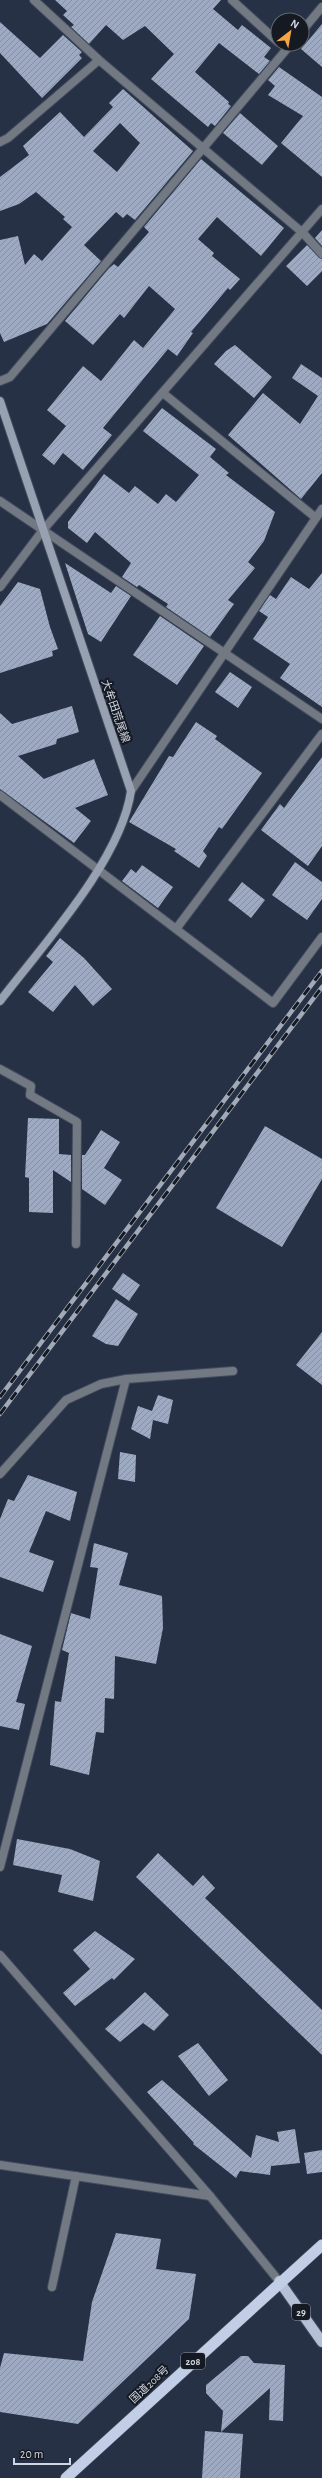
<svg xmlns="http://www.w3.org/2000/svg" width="322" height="2478" viewBox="0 0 322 2478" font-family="'Alegreya Sans','Noto Sans JP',sans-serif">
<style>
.building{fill:url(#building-hatch);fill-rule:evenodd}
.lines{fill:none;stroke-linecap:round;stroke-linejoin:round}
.minor-casing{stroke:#424c5e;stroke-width:10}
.tertiary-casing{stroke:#424c5e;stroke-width:10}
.secondary-casing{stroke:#424c5e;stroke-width:10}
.primary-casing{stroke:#424c5e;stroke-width:12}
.trunk-casing{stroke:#424c5e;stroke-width:12}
.minor{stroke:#737983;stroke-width:8}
.tertiary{stroke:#737983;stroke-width:8}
.secondary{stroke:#98a1b1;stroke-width:8}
.primary{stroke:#b4c0d5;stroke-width:10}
.trunk{stroke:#c1cee5;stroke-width:11}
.rail-casing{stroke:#a2aab8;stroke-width:4.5}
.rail{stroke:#151922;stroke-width:3;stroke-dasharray:9;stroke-linecap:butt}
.labels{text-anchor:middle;stroke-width:4;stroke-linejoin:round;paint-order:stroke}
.shield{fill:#151922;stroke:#989ea9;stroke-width:1}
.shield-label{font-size:10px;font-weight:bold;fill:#d0d7e3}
.street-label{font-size:11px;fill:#d0d7e3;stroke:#151922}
</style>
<defs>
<pattern id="building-hatch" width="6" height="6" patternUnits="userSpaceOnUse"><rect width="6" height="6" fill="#9daac2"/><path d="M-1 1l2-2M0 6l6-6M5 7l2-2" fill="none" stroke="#8590a2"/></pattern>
</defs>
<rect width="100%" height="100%" fill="#273145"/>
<path class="building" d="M55,0h166l-8,9 25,21 4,-5 29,23 -7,9 6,4 -11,13 -40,-31 -24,29 34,30 -1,2 3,2 -16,20 -4,-3 -3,4 -57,-48 23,-25 -29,-28 -22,14 -17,-15 -17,19 -18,-17 3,-2 -11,-10 4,-4z
M0,22l40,36 23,-23 19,17 -3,3 3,3 -40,40 -42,-45z
M322,24v43l-21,-18z
M279,67l43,30v80l-41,-34 22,-27 -35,-21 7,-9 -7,-6z
M123,89l70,62 -58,69 -8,-6 -4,4 -7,-6 -32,33 17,16 -54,63 -43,18 -4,-9v-93l18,-4 7,29 9,-11 8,7 30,-34 -9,-8 2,-2 -29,-25 -17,12 -19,7v-34l29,-22 -6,-9 37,-34 24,25 29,-30 -4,-4zM120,123l20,20 -23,29 -24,-21z
M240,113l38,33 -16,19 -39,-32z
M201,159l83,69 -23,28 -44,-39 -19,22 16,14 -2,3 28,23 -10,11 -2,-2 -37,44 2,1 -16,23 -9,-7 -65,79 9,7 -29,35 -20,-17 -9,12 -12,-10 24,-29 -19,-16 36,-44 18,15 33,-41 9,8 32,-39 -26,-23 -25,32 -4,-4 -27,31 -28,-24 44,-53 5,-4 4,3 31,-35 -5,-5z
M322,230v16l-7,-8z
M307,245l15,14v12l-15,15 -21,-20z
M235,345l37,32 -18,21 -40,-34 12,-13z
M301,364l21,14v95l-21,26 -73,-64 35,-42 37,31 18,-28 -26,-18z
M162,408l54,41 -6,8 19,16 -3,2 49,37 -11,29 -16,21 7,6 -27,32 6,4 -24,33 -44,-30 2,-3 -29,-19 -2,2 -15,-10 9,-14 -36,-31 -8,11 -19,-15v-6l36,-48 25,19 6,-7 23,18 8,-10 10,8 23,-27 -56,-44z
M65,563l46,30 5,-7 15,10 -30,46 -13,-8z
M322,573v134l-42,-29 10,-14 -37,-25 15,-22 -9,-6 11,-16 6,4 15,-22 18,12z
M18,582l22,7 10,38 8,22 -6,2 1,5 -53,17v-67z
M160,616l44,30 -27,39 -44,-30z
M230,672l22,15 -14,21 -23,-16z
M72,706l7,26 -22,7 -1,5 -38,12 26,23 50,-20 14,36 -33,13 16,13 -17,22 -74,-54v-76l12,11z
M196,722l21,14 -2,3 47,34 -40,56 -3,-2 -16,24 4,5 -8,12 -25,-17 2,-2 -47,-27 40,-66 4,1z
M322,757v89l-14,20 -47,-36 19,-26 4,4z
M295,862l27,20v17l-15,21 -35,-25z
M142,865l31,22 -15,21 -36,-27 9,-12 5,4z
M242,882l23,18 -14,18 -23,-18z
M60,938l24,20 28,31 -19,17 -18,-21 -22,27 -25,-20 25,-30 -7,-6z
M28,1118l31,1v35l12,1v27l-18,-12v43l-24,-1v-34l-4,-1z
M265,1126l57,33v20l-40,68 -66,-39z
M101,1130l19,12 -16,26 18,12 -17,25 -23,-16v-34h3z
M123,1273l17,12 -11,16 -17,-12z
M116,1299l22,15 -20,32 -12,-2 -14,-8z
M322,1332v53l-26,-20z
M158,1395l15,5 -5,24 -15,-4 -3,19 -19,-10 7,-23 14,5z
M120,1452l16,3 -1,27 -17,-3z
M28,1475l49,17 -7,29 -24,-10 -17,41 25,9 -11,31 -43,-15v-58l8,-20 6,2z
M94,1543l34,10 -9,32 43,11 1,32 -7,36 -41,-8 -1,43 -9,-1 -1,35 -8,-1 -7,43 -39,-10 5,-64 6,1 8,-49 -7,-3 9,-37 19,6 8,-51 -8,-1z
M0,1634l32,12 -16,56 9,2 -6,26 -19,-4z
M17,1839l53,10 30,12 -7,40 -35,-9 4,-17 -49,-10z
M158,1853l35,33 10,-11 12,13 -10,10 117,112v45l-186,-178z
M95,1931l40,28 -21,21 -2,-2 -37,28 -12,-13 27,-24 -17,-19z
M145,1992l24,23 -15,16 -11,-8 -23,19 -15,-13z
M198,2043l30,37 -19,16 -31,-40z
M162,2080l89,78 5,-23 23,7 -2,-10 18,-3 5,34 -29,3 -1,9 -30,-4 -4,7 -43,-34 1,-1 -47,-51z
M322,2150v22l-15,2 -3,-21z
M116,2233l45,6 -5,30 40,5 -7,45 -111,105 -78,-12v-44l4,-15 79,8 9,-59z
M241,2356h7l6,7 31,2 -2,56 -14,-1 1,-32 -49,44 2,-21 -17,-18v-8z
M205,2431l38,3 -3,44h-38z"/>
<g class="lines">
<g class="minor-casing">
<path id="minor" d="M34,0l65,60 204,173 19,21
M232,0l46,42
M302,31l20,-24
M0,142l8,-4 91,-78
M0,381l10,-4 281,-333
M163,393l153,125
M0,501l322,218
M0,587l43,-57 279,-321
M131,791l191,-282
M0,795l273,208 49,-66
M176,929l146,-195
M0,1069l31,17 -1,9 47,27 -1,122
M0,1474l66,-74 35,-16 25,-5 107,-8
M0,1867l126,-488
M0,2165l210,31
M52,2287l24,-111"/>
</g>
<g class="tertiary-casing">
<path id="tertiary" d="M0,1955l210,241 69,85"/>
</g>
<g class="secondary-casing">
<path id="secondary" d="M0,401l131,390c-10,69 -88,154 -131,210"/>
</g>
<g class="primary-casing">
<path id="primary" d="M279,2281l43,61"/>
</g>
<g class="trunk-casing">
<path id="trunk" d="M66,2478l256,-233"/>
</g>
<use href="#minor" class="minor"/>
<use href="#tertiary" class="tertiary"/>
<use href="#secondary" class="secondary"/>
<use href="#primary" class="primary"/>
<use href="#trunk" class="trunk"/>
<g class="rail-casing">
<path id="rail" d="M0,1397l322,-426
M0,1414l322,-427"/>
</g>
<use href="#rail" class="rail"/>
</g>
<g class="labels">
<g class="shield">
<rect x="292" y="2304" width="18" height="16" rx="3"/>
<rect x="181" y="2353" width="24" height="16" rx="3"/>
</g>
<g class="shield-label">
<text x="301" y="2316">29</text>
<text x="193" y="2365">208</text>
</g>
<g class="street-label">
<text transform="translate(116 711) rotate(71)" y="4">大牟田荒尾線</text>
<text transform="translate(149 2384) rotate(-43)" y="4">国道208号</text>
</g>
</g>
<g transform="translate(290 32) rotate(31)"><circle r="19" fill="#151922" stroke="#60656f"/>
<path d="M0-3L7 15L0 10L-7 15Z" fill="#f4a443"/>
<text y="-6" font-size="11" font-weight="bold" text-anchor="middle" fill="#d0d7e3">N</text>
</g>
<path d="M14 2458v6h56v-6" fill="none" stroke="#d0d7e3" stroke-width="2"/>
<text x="20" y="2458" font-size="12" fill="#d0d7e3" stroke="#151922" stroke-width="3" paint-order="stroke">20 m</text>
</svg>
